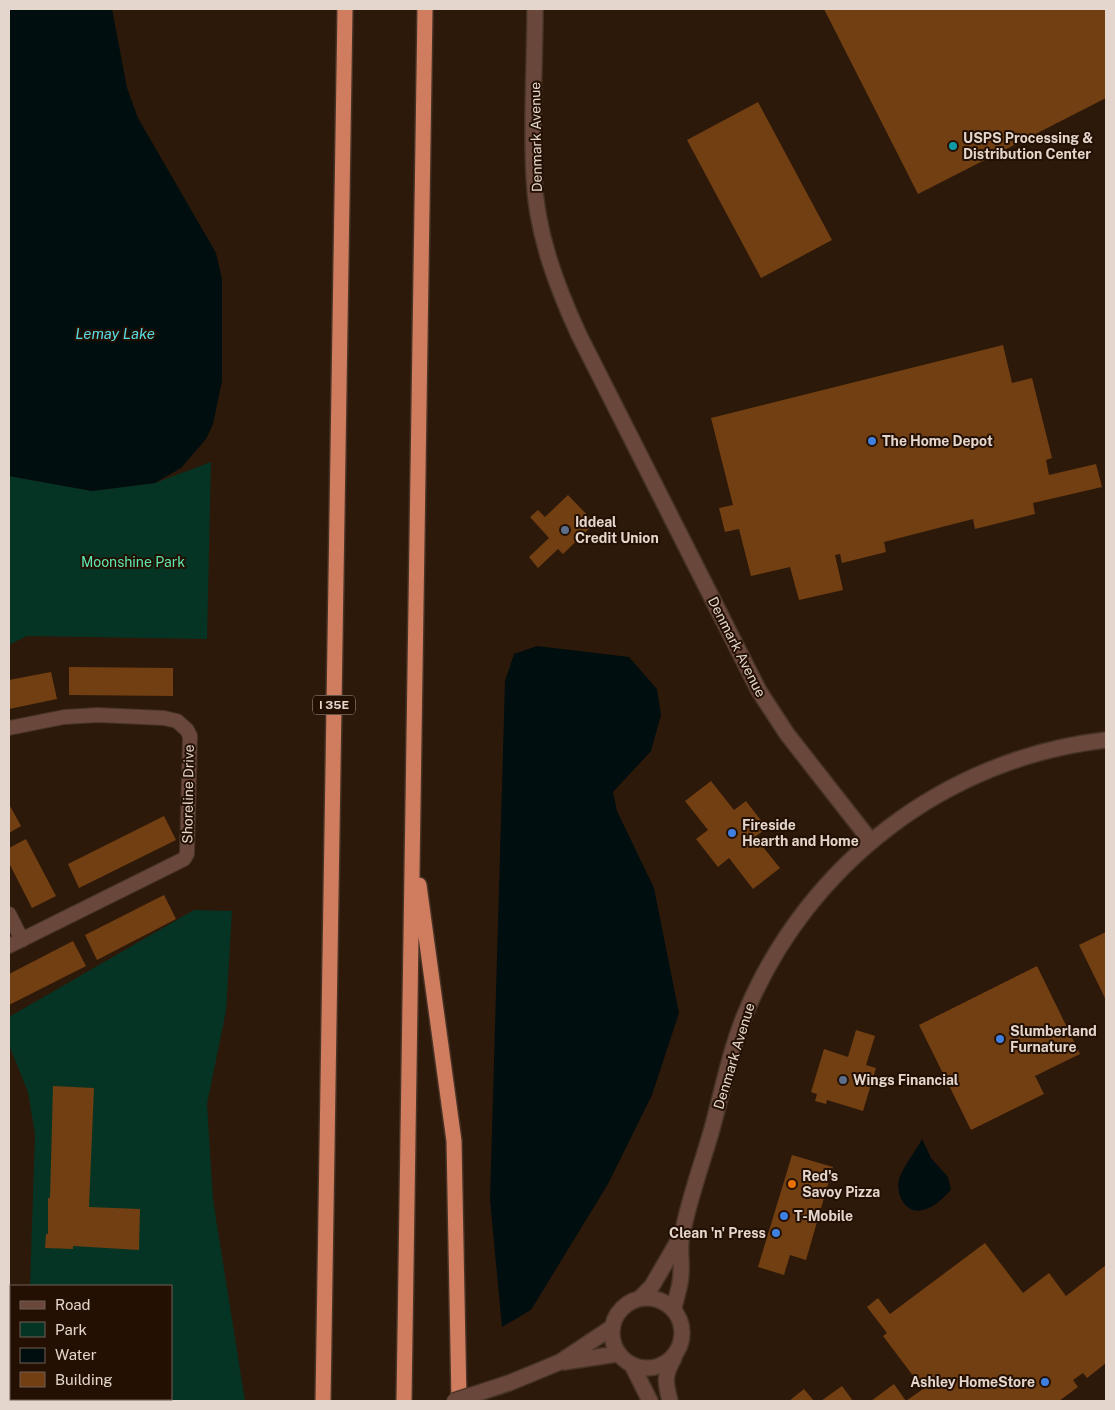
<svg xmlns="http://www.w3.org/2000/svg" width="1115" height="1410" viewBox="0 0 1115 1410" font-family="'Public Sans',sans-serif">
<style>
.green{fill:#053424}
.water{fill:#010e0f}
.building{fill:#713f12}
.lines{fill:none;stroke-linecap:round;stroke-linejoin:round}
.minor-casing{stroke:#473325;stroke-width:16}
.tertiary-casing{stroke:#473325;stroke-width:18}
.motorway-casing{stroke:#473325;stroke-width:18}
.minor{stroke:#69473b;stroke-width:14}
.tertiary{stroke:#69473b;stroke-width:15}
.motorway{stroke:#cf7c5f;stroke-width:15}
.tertiary-bridge-casing{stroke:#473325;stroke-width:18;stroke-linecap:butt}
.tertiary-bridge{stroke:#69473b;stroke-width:15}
.culture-dot{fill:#0f9aa8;stroke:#231003;stroke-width:2}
.shop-dot{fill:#3f7fe0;stroke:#231003;stroke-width:2}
.service-dot{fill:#5c6f8a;stroke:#231003;stroke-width:2}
.food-dot{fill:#e8710a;stroke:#231003;stroke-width:2}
.labels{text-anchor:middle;stroke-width:4;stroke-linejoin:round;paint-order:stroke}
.shield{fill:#231003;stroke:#aa9b90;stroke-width:1}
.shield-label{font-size:12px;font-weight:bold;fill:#e4d6cd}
.street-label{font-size:14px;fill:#e4d6cd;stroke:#231003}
.poi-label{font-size:14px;font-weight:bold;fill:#e4d6cd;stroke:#231003;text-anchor:start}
.park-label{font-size:14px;fill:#5de7b2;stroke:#231003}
.water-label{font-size:15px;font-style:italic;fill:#58dce3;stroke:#231003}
</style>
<rect width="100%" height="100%" fill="#2d190a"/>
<path class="green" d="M211,462l-4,177 -180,-3 -18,9v-169l83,15 63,-8z
M194,910l38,1 -6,100 -19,93 6,96 32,201h-216v-2h142v-113h-141l5,-152 -7,-42 -19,-47v-28z"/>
<path class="water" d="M9,9h103l15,79 11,30 78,135 6,26v102l-9,43 -7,15 -25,29 -26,15 -63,8 -83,-15z
M537,646l92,11 28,32 4,26 -10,36 -38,41 4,19 37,77 25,125 -27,82 -44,89 -77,126 -29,17 -12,-127 15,-519 9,-27z
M922,1139l9,19 17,19 3,13c-8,8 -16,17 -28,20 -17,5 -28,-16 -24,-31 5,-14 16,-27 23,-40z"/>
<path class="building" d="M824,9h282v89l-188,96z
M758,102l74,138 -71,38 -74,-138z
M1003,345l9,38 20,-5 20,80 -6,2 3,15 47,-11 6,23 -69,16 2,11 -60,15 -2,-10 -89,23 2,10 -44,11 -2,-9 -5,1 8,35 -44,10 -9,-33 -39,9 -12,-47 -14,3 -6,-24 14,-3 -22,-87z
M568,495l27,28 -32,31 -5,-5 -20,19 -9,-11 20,-19 -19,-21 8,-7 7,7z
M69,667l104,1v28l-104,-1z
M51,672l6,27 -48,10v-29z
M711,781l23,29 12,-9 21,27 -12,9 25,31 -27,21 -24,-31 -11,9 -22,-28 12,-9 -23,-29z
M9,804l12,22 -12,7z
M164,816l12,24 -97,48 -11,-24z
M26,839l30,57 -24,12 -23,-45v-15z
M164,895l12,24 -79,41 -12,-25z
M1106,932v68l-27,-55z
M73,941l13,25 -77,39v-31z
M1037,966l43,88 -45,22 9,18 -73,36 -52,-105z
M856,1030l19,6 -9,29 10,3 -13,43 -36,-11 -1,4 -11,-3 2,-7 -6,-2 13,-43 24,8z
M53,1086l41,2 -5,119 51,2 -1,41 -66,-4v3l-28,-1 1,-14h2v-36h2z
M792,1155l41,12 -27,93 -16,-5 -6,20 -26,-8z
M985,1243l38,50 26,-20 17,23 40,-31v98l-19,15 -4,-5 -10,7 5,7 -19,14h-188l23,-17 12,17 17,-12 -40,-53 4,-3 -20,-26 11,-9 12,16z
M842,1386l11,15h-32z
M804,1389l10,12h-25z
M42,1399h40v2h-40z"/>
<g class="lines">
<g class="minor-casing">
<path id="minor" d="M9,728l55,-11 34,-2 66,3 13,3 10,9 3,6 -3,118 -3,5 -175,87
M9,914l13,26"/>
</g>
<g class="tertiary-casing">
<path id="tertiary" d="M535,9c0,55 -4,111 -1,167 2,56 22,109 45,159l180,356 28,43 83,106
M612 1333a35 35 0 1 1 70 0a35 35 0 1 1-70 0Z
M639,1299l13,-13 29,-50
M674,1308c2,-11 7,-23 7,-34 1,-13 -2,-27 1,-39 7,-36 20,-71 30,-106 10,-37 19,-82 34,-117 62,-148 200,-254 360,-272
M564,1362l53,-8
M632,1365l18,36
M509,1383l51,-21 51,-34
M670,1401c-5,-19 -6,-26 4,-43"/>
</g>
<g class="motorway-casing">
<path id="motorway" d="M419,885l35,256 5,260
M323,1401l22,-1392
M404,1401l21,-1392"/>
</g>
<use href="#minor" class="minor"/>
<use href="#tertiary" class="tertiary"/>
<use href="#motorway" class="motorway"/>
<g class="tertiary-bridge-casing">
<path id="tertiary-bridge" d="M454,1401l55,-18"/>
</g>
<use href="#tertiary-bridge" class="tertiary-bridge"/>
</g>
<circle class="culture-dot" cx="953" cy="146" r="5"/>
<g class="shop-dot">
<circle cx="872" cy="441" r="5"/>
<circle cx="732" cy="833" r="5"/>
<circle cx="1000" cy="1039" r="5"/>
<circle cx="784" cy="1216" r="5"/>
<circle cx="776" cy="1233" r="5"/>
<circle cx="1045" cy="1382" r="5"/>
</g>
<g class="service-dot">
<circle cx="565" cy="530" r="5"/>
<circle cx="843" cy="1080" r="5"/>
</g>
<circle class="food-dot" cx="792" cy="1184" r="5"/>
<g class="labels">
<rect class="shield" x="313" y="695.5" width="42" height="19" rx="4"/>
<g class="shield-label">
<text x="334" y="709">I 35E</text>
</g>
<g class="street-label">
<text transform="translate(536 137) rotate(-91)" y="5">Denmark Avenue</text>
<text transform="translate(737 647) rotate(63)" y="5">Denmark Avenue</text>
<text transform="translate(188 794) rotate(-89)" y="5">Shoreline Drive</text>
<text transform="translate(734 1056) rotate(-73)" y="5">Denmark Avenue</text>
</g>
<g class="poi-label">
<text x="963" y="143">USPS Processing &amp;<tspan x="963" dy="16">Distribution Center</tspan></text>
<text x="882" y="446">The Home Depot</text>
<text x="575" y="527">Iddeal<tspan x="575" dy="16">Credit Union</tspan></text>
<text x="742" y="830">Fireside<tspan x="742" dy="16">Hearth and Home</tspan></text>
<text x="1010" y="1036">Slumberland<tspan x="1010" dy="16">Furnature</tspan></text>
<text x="853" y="1085">Wings Financial</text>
<text x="802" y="1181">Red's<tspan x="802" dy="16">Savoy Pizza</tspan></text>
<text x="794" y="1221">T-Mobile</text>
<text x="766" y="1238" text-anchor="end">Clean 'n' Press</text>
<text x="1035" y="1387" text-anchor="end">Ashley HomeStore</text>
</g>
<g class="park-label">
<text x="133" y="567">Moonshine Park</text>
</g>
<g class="water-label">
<text x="115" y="339">Lemay Lake</text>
</g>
</g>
<rect width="1115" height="1410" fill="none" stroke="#e4d6cd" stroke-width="20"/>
<rect x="10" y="1285" width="162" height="115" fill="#231003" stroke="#705f54"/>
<rect x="20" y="1301" width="25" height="8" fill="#69473b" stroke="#705f54"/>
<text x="55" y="1310" font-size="15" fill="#e4d6cd">Road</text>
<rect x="20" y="1322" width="25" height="15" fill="#053424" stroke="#705f54"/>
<text x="55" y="1335" font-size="15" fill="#e4d6cd">Park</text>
<rect x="20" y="1348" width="25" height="15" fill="#010e0f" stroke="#705f54"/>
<text x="55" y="1360" font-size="15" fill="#e4d6cd">Water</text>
<rect x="20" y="1372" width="25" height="15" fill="#713f12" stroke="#705f54"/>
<text x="55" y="1385" font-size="15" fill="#e4d6cd">Building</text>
</svg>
